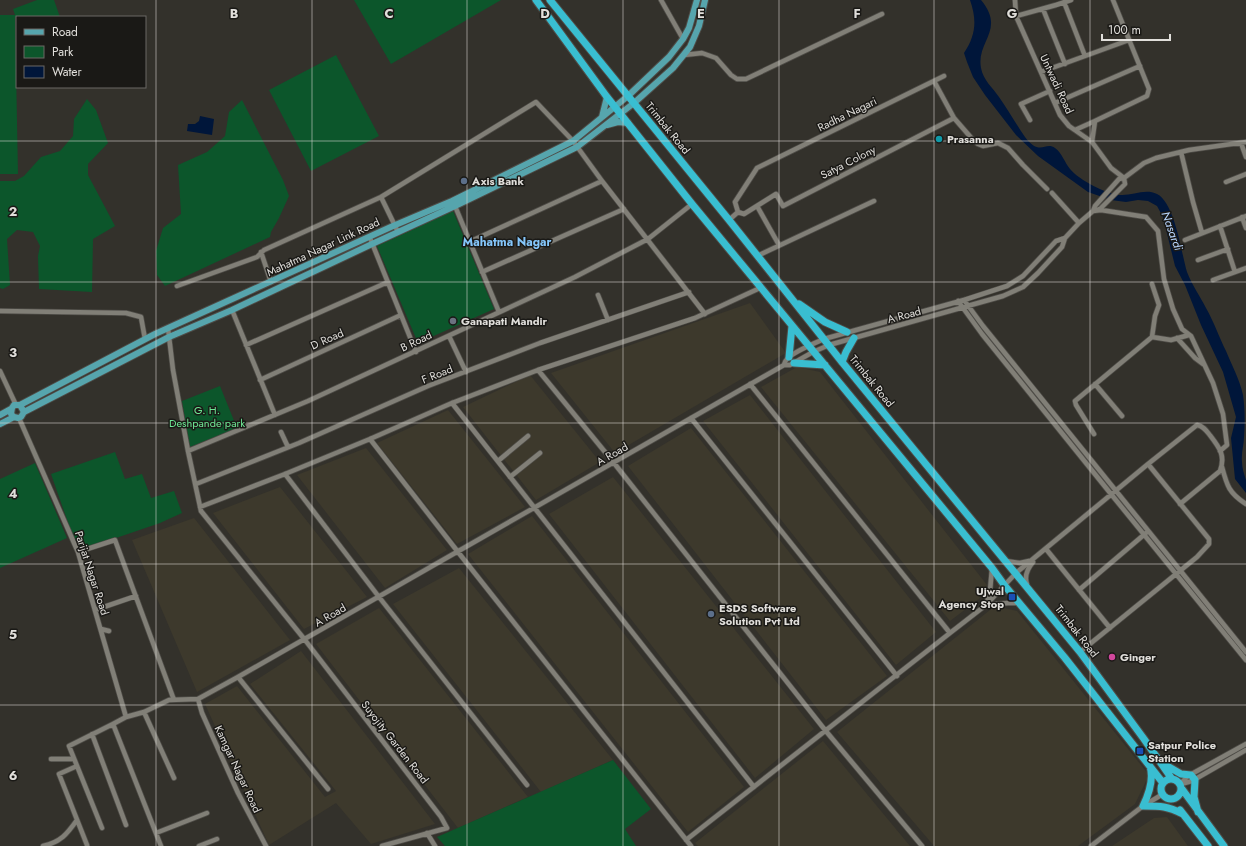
<svg xmlns="http://www.w3.org/2000/svg" width="1246" height="846" viewBox="0 0 1246 846" font-family="Jost,sans-serif">
<style>
.built{fill:#3d392c}
.green{fill:#0c562b}
.water{fill:#00163a}
.lines{fill:none;stroke-linecap:round;stroke-linejoin:round}
.minor-casing{stroke:#4e4c47;stroke-width:6}
.major-casing{stroke:#4e4c47;stroke-width:8}
.highway-casing{stroke:#4e4c47;stroke-width:9}
.minor{stroke:#817f77;stroke-width:4.5}
.major{stroke:#56a5ad;stroke-width:6}
.highway{stroke:#39bed1;stroke-width:7}
.grid{fill:none;stroke:#e1dfdb;stroke-width:1;stroke-opacity:0.55}
.culture-dot{fill:#0f9aa8;stroke:#1a1916;stroke-width:1.5}
.service-dot{fill:#5c6f8a;stroke:#1a1916;stroke-width:1.5}
.worship-dot{fill:#6b7280;stroke:#1a1916;stroke-width:1.5}
.transit-dot{fill:#1a4fb4;stroke:#1a1916;stroke-width:1.5}
.hotel-dot{fill:#d1479c;stroke:#1a1916;stroke-width:1.5}
.labels{text-anchor:middle;stroke-width:3;stroke-linejoin:round;paint-order:stroke}
.street-label{font-size:11px;fill:#e1dfdb;stroke:#1a1916}
.poi-label{font-size:11px;font-weight:bold;fill:#e1dfdb;stroke:#1a1916;text-anchor:start}
.park-label{font-size:11px;fill:#6fe895;stroke:#1a1916}
.water-label{font-size:12px;font-style:italic;fill:#b4d1f9;stroke:#1a1916}
.neighbourhood-label{font-size:12px;font-weight:bold;fill:#85c7fb;stroke:#1a1916}
.grid-label{font-size:13px;text-anchor:middle;font-weight:bold;fill:#e1dfdb;stroke:#1a1916;stroke-width:3;stroke-linejoin:round;paint-order:stroke}
</style>
<rect width="100%" height="100%" fill="#33312b"/>
<path class="built" d="M750,303l36,50 -171,100 -64,-80z
M797,367l23,5 167,213 -8,14 -29,22 -189,-234z
M530,375l70,87 -64,38 -73,-93z
M750,395l186,237 -40,33 -193,-244z
M448,410l77,97 -68,37 -80,-101z
M691,428l196,248 -61,44 -198,-254z
M366,448l81,102 -62,38 -88,-113z
M613,477l201,252 -59,49 -206,-264z
M280,487l87,110 -63,32 -91,-116z
M532,516l212,271 -56,45 -220,-278z
M194,518l96,122 -93,52 -65,-152z
M459,568l154,192 -72,32 -148,-188z
M995,606l22,5 132,164 -14,29 -57,42h-144l-97,-114z
M379,608l149,189 -70,31 -142,-184z
M301,651l134,173 -64,20 -35,-41 -67,42 -64,-141 32,-18 88,111 11,-6 -86,-107z
M823,741l87,105h-212l-3,-3z
M1167,817l21,29h-76l42,-28z"/>
<path class="green" d="M37,0h17l6,17h-43v3l-2,-3 3,157h-18v-159h15l-2,-6z
M354,0h147l-110,64z
M336,55l43,81 -68,35 -42,-81z
M87,99l9,11 12,33 -20,21v11l27,51 -22,13 -1,53 -53,-3 -1,-33 2,-10 -7,-14 -16,-2 -10,9 3,46 -7,4 -3,-1v-107h15l9,-5 17,-19 19,-6 13,-15 1,-17z
M242,100l41,80 6,16 -10,22 -8,14 -1,5 -105,49 -8,-11 -1,-24 7,-23 18,-14 -3,-49 29,-13 18,-16 4,-24z
M453,211l41,98 -76,34 -41,-97z
M220,386l17,42 -47,19 -8,-46z
M115,452l10,27 17,-5 9,24 23,-7 8,22 -22,10 -82,28 -27,-77z
M35,463l32,75 -67,30v-89z
M613,760l38,49 -26,20 11,17h-191l-8,-9z"/>
<path class="water" d="M970,0h11c25,30 -5,41 0,68 2,12 12,20 18,29 9,13 17,27 26,40 15,20 20,4 30,11 7,5 10,15 15,21 9,11 36,25 50,26 12,1 25,-7 37,-1 18,9 24,58 30,78 5,13 13,24 19,36 8,14 13,29 20,43 6,15 14,29 17,44 2,13 2,29 1,42 0,8 -3,16 -2,25 0,6 2,12 4,18 0,4 0,9 0,13l-11,-14 -4,-41 5,-21 -13,-45 -22,-47 -16,-40 -10,-19 -12,-49 -6,-11 -9,-5 -10,-1 -12,2 -15,-2 -23,-8 -50,-36 -22,-21 -31,-40 -12,-18 -6,-15 -3,-9c12,-18 13,-33 6,-53z
M200,116l14,3 -2,16 -25,-4 1,-7h7l4,-3z"/>
<g class="lines">
<g class="minor-casing">
<path id="minor" d="M661,0l22,39
M1015,0l1,16 44,99 9,11 23,16 19,26 13,10
M1064,2l21,54
M1043,9l22,55
M1016,16l40,-11 15,-5
M684,55l18,-2 14,5 15,17 6,4h9l136,-65
M1041,72l88,-32
M934,81l20,37 20,23 4,3 5,2 15,-3 10,5 15,17 24,24
M1055,103l85,-37
M1030,120l-9,-16 29,-13
M1075,130l20,-9
M1092,142l3,-21 52,-25 2,-7 -36,-89
M1241,143l5,14
M1181,152l12,50 9,31
M1226,182l20,-8
M1052,193l27,30
M381,197l17,35
M455,206l44,106
M757,206l22,39
M1097,210l3,-1 25,-25 -1,-6
M1093,211l8,-1 45,7 12,14 6,48 9,30 9,20 9,7 22,47 10,31 4,31 -7,6
M738,212l-3,-10 22,-34 187,-92
M1242,217l4,11
M729,220l9,-8 6,2 32,-20 7,12 171,-88
M1220,226l15,46
M370,238l46,114
M1185,240l61,-24
M469,242l133,-61
M261,252l10,30
M757,256l117,-55
M1198,260l30,-11
M482,272l142,-63
M1213,280l33,-12
M177,286l80,-29 7,-7 117,-53 155,-95 37,39 29,40 103,133
M598,295l10,25
M964,300l19,26 263,326
M958,301l24,33 129,160 135,166
M232,310l43,105
M0,311l126,2 15,4 4,22
M168,328l5,42 15,81 13,60 104,129 136,177 6,11 -65,18
M449,336l17,36
M1152,337l19,3 18,-5
M1177,338l18,20 8,6
M246,345l142,-63
M784,365c1,-3 1,-4 3,-6 6,-7 28,-16 37,-20l140,-39 43,-14 16,-10 33,-35 9,-3
M538,370l76,93 211,267 97,116
M0,371l16,34
M260,380l141,-65
M750,384l200,249
M1095,384l27,32
M452,403l302,384
M19,418l59,134 48,165
M691,418l206,258
M281,432l7,15
M1094,434l-18,-29 -1,-4 77,-64 3,-21 4,-11 -7,-21
M370,439l88,113 233,294
M188,451l120,-50 267,-124 73,-38 44,-35
M498,461l30,-25
M1148,464l49,-39c6,1 9,5 12,9 10,13 17,21 11,37l-40,33
M1222,467c5,19 7,26 24,37
M285,474l94,123 148,188
M510,477l30,-24
M196,484l103,-41 129,-57 112,-43 149,-51
M200,507l85,-33 85,-35 82,-36 86,-33 157,-52 65,-30
M1046,549l64,79
M78,552l37,-12 59,160
M1006,561l14,2 9,-2
M992,568l-2,23 -4,14 22,-2h12
M1027,584c-3,-8 1,-16 6,-22
M1079,590l67,-57
M95,610l41,-14
M101,629l8,2
M238,677l90,112
M198,699l4,14 36,80 28,53
M144,712l30,66
M92,734l34,91
M51,759h23
M77,766l-18,8 28,71
M1180,784l8,-8 58,-32
M1181,784l11,-3 54,-31
M102,828l-33,-82 44,-22
M156,833l51,-20
M427,833l8,13
M686,840l264,-207 36,-28 30,-32 132,-109 61,75v5l-12,13 -117,95
M43,846c18,-4 24,-12 34,-26
M161,846l-48,-122 13,-7 18,-5 25,-12 29,-1 40,-22 546,-312h6l23,-13 16,-7 174,-49 20,-9 15,-14 24,-26 3,-9 14,-15 14,-12 2,-5 24,-27 5,-1 20,-15 12,-5 33,-8 57,-8
M199,846l18,-7
M1091,846l52,-40 20,-12"/>
</g>
<g class="major-casing">
<path id="major" d="M602,117l5,-20
M607,125l11,-3 10,1
M20,405l135,-71 238,-108 59,-25 121,-60 55,-45 41,-39 14,-18 6,-11 8,-28
M24,412l145,-75 63,-27 140,-66 83,-38 122,-59 57,-44 39,-35 17,-21 9,-21 6,-26
M0,415l11,-6
M0,424l14,-7 4,1 3,-1 3,-5 -4,-7h-6l-2,3 -1,6 3,3"/>
</g>
<g class="highway-casing">
<path id="highway" d="M536,0l71,97 85,107 300,364 13,18 60,72 98,125
M550,0l179,220 113,142 238,290 64,87 28,40
M799,304l26,18 22,10
M789,357l3,-31
M842,362l4,-10 8,-14
M794,363l31,2
M1162,763l19,11 10,1 4,5 -1,17 4,15
M1150,766c4,14 -1,28 -7,40 18,0 24,0 40,8
M1161 789a10 10 0 1 1 20 0a10 10 0 1 1-20 0Z
M1182,789l42,57
M1180,810l28,36"/>
</g>
<use href="#minor" class="minor"/>
<use href="#major" class="major"/>
<use href="#highway" class="highway"/>
</g>
<path class="grid" d="M156,0v846M312,0v846M467,0v846M623,0v846M779,0v846M934,0v846M1090,0v846M0,141h1246M0,282h1246M0,423h1246M0,564h1246M0,705h1246"/>
<circle class="culture-dot" cx="939" cy="139" r="4"/>
<g class="service-dot">
<circle cx="464" cy="181" r="4"/>
<circle cx="711" cy="614" r="4"/>
</g>
<circle class="worship-dot" cx="453" cy="321" r="4"/>
<g class="transit-dot">
<rect x="1008" y="593" width="8" height="8" rx="2"/>
<rect x="1136" y="747" width="8" height="8" rx="2"/>
</g>
<circle class="hotel-dot" cx="1112" cy="657" r="4"/>
<g class="labels">
<g class="street-label">
<text transform="translate(1057 84) rotate(65)" y="4">Untwadi Road</text>
<text transform="translate(847 114) rotate(-26)" y="4">Radha Nagari</text>
<text transform="translate(668 128) rotate(51)" y="4">Trimbak Road</text>
<text transform="translate(848 162) rotate(-27)" y="4">Satya Colony</text>
<text transform="translate(323 247) rotate(-25)" y="4">Mahatma Nagar Link Road</text>
<text transform="translate(904 315) rotate(-15)" y="4">A Road</text>
<text transform="translate(327 339) rotate(-24)" y="4">D Road</text>
<text transform="translate(416 341) rotate(-25)" y="4">B Road</text>
<text transform="translate(437 374) rotate(-22)" y="4">F Road</text>
<text transform="translate(872 381) rotate(51)" y="4">Trimbak Road</text>
<text transform="translate(612 454) rotate(-30)" y="4">A Road</text>
<text transform="translate(92 573) rotate(72)" y="4">Parijat Nagar Road</text>
<text transform="translate(330 615) rotate(-30)" y="4">A Road</text>
<text transform="translate(1077 631) rotate(52)" y="4">Trimbak Road</text>
<text transform="translate(395 742) rotate(52)" y="4">Suyojity Garden Road</text>
<text transform="translate(238 769) rotate(65)" y="4">Kamgar Nagar Road</text>
</g>
<g class="poi-label">
<text x="947" y="143">Prasanna</text>
<text x="472" y="185">Axis Bank</text>
<text x="461" y="325">Ganapati Mandir</text>
<text x="1004" y="595" text-anchor="end">Ujwal<tspan x="1004" dy="13">Agency Stop</tspan></text>
<text x="719" y="612">ESDS Software<tspan x="719" dy="13">Solution Pvt Ltd</tspan></text>
<text x="1120" y="661">Ginger</text>
<text x="1148" y="749">Satpur Police<tspan x="1148" dy="13">Station</tspan></text>
</g>
<g class="park-label">
<text x="207" y="414">G. H.<tspan x="207" dy="13">Deshpande park</tspan></text>
</g>
<g class="water-label">
<text transform="translate(1172 231) rotate(70)" y="4">Nasardi</text>
</g>
<g class="neighbourhood-label">
<text x="507" y="246">Mahatma Nagar</text>
</g>
</g>
<g class="grid-label">
<text x="234" y="18">B</text>
<text x="389" y="18">C</text>
<text x="545" y="18">D</text>
<text x="701" y="18">E</text>
<text x="857" y="18">F</text>
<text x="1012" y="18">G</text>
<text x="13" y="216">2</text>
<text x="13" y="357">3</text>
<text x="13" y="498">4</text>
<text x="13" y="639">5</text>
<text x="13" y="780">6</text>
</g>
<rect x="16" y="16" width="130" height="72" fill="#1a1916" stroke="#6a6865"/>
<rect x="24" y="29" width="20" height="6" fill="#56a5ad" stroke="#6a6865"/>
<text x="52" y="36" font-size="12" fill="#e1dfdb">Road</text>
<rect x="24" y="46" width="20" height="12" fill="#0c562b" stroke="#6a6865"/>
<text x="52" y="56" font-size="12" fill="#e1dfdb">Park</text>
<rect x="24" y="66" width="20" height="12" fill="#00163a" stroke="#6a6865"/>
<text x="52" y="76" font-size="12" fill="#e1dfdb">Water</text>
<path d="M1102 34v6h68v-6" fill="none" stroke="#e1dfdb" stroke-width="2"/>
<text x="1108" y="34" font-size="12" fill="#e1dfdb" stroke="#1a1916" stroke-width="3" paint-order="stroke">100 m</text>
</svg>
